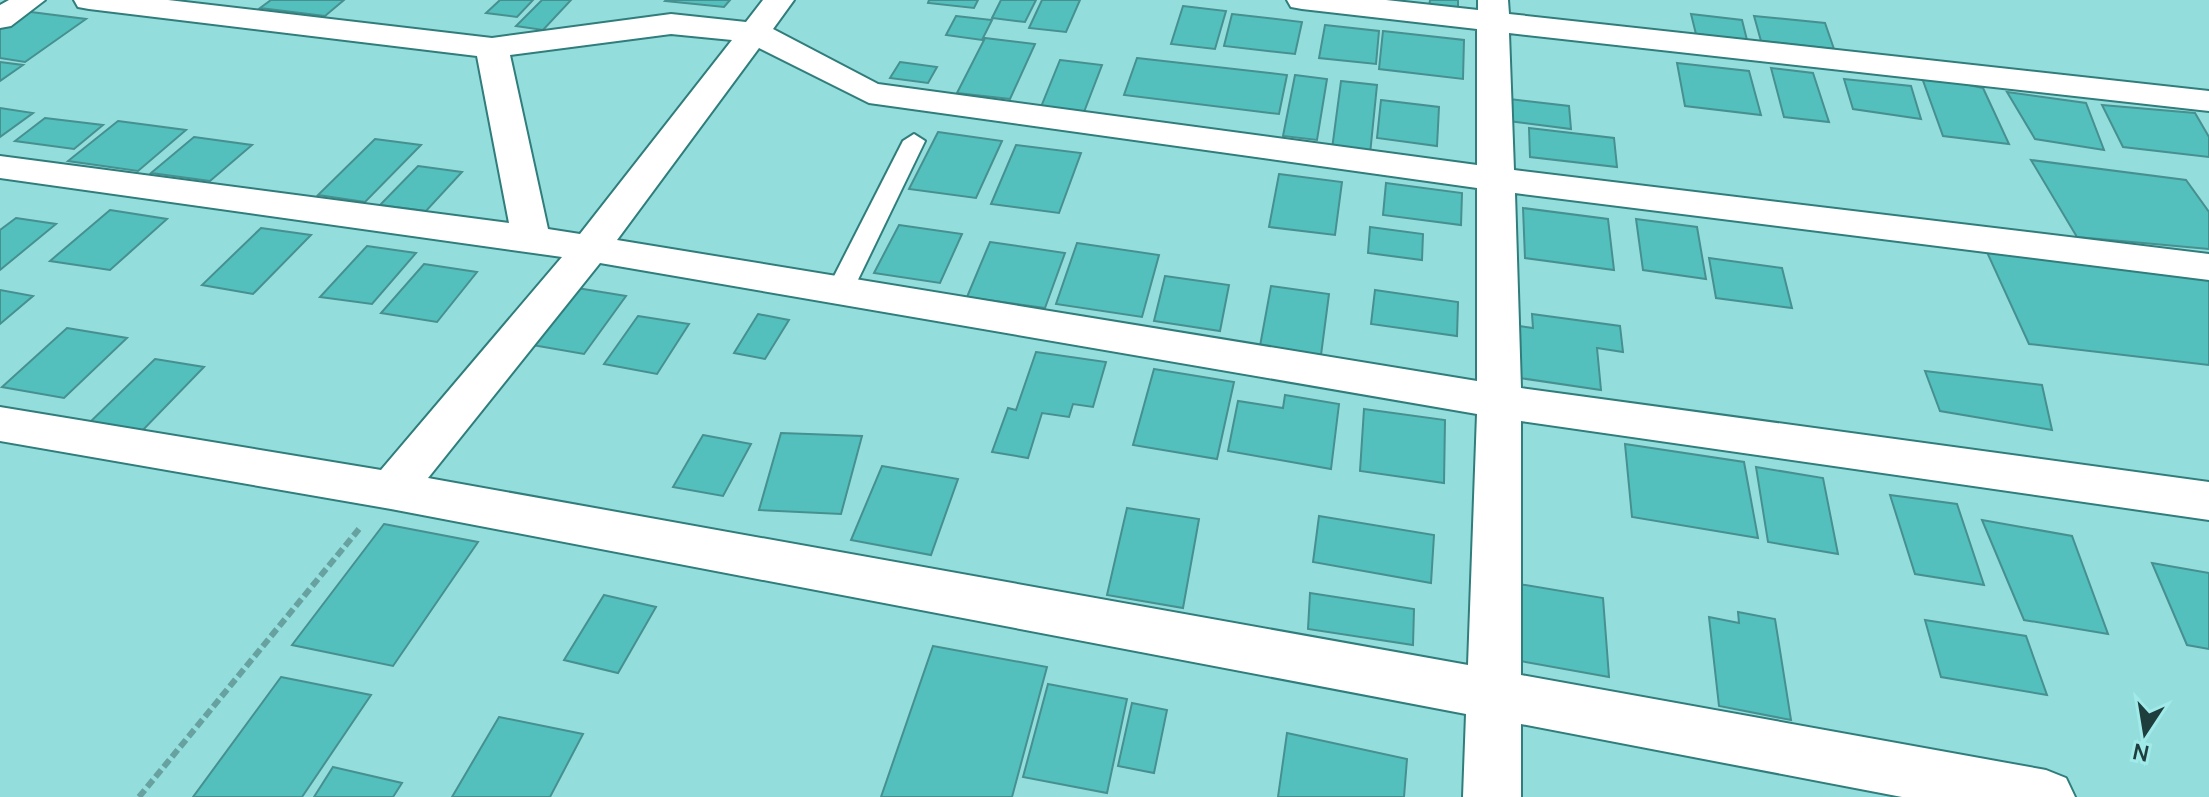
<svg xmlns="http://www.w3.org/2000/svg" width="2209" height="797" viewBox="0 0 2209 797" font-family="Manrope,sans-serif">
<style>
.building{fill:#53c0be;stroke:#46908f;stroke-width:2}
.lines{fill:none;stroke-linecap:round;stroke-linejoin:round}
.service-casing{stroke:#307d7c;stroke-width:4}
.minor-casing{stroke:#307d7c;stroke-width:4}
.path{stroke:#67a1a0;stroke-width:6;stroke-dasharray:9 4;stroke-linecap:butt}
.service{fill:#fff;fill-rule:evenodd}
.minor{fill:#fff;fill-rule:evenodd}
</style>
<rect width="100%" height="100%" fill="#93dedc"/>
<path class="building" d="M271,0h73l-19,16 -65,-8z
M500,0h33l-16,17 -31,-4z
M542,0h29l-28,30 -27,-4z
M730,0l-6,7 -59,-6 1,-1z
M929,0h49l-4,8 -46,-5z
M1001,0h35l-11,22 -33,-4z
M1042,0h38l-14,32 -37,-4z
M1430,0h28v11l-29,-4z
M1183,6l43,5 -11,38 -44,-5z
M23,11l63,8 -61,43 -25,-4v-32z
M1232,14l70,8 -7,32 -71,-8z
M1691,14l51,6 5,20 -51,-6z
M956,16l36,4 -10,20 -36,-5z
M1754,16l71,7 9,26 -73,-8z
M1325,25l54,6 -3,33 -57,-6z
M1383,31l81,9 -1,39 -84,-10z
M985,38l50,6 -25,55 -53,-6z
M1137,58l150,17 -8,39 -155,-19z
M1060,60l42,5 -18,47 -43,-5z
M0,62l23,3 -23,16z
M900,62l37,5 -9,16 -38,-5z
M1677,63l72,8 12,44 -76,-9z
M1771,68l42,5 16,49 -45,-5z
M1295,75l32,4 -10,61 -34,-4z
M1921,75l62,13 26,56 -66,-8z
M1844,79l67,7 10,33 -68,-10z
M1341,81l36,4 -7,69 -38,-5z
M2007,92l79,11 18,47 -69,-11z
M1501,98l68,8 2,23 -70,-9z
M1381,100l58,7 -2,39 -60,-8z
M2102,105l93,8 14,24v20l-86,-10z
M0,108l33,5 -33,24z
M45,118l58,7 -29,24 -59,-8z
M118,121l68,9 -48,41 -70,-10z
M1529,128l85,10 3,29 -87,-10z
M938,132l64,9 -26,57 -67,-9z
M194,137l58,8 -42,36 -59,-8z
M375,139l46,6 -56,57 -47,-7z
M1016,145l65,8 -22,60 -68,-9z
M2031,160l155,20 23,32v37l-132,-12z
M418,166l44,6 -36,39 -46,-6z
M1279,174l63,8 -7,53 -66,-8z
M1386,183l76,10 -1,32 -78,-10z
M1523,208l85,11 6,51 -89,-12z
M110,210l57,9 -57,51 -60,-9z
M16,218l40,6 -56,46v-40z
M1636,219l61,8 9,52 -63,-9z
M899,225l63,9 -22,49 -66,-10z
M1370,227l53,7 -1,26 -54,-7z
M261,228l50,7 -58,59 -51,-9z
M990,242l75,11 -20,55 -78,-11z
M1077,243l82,12 -17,62 -86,-13z
M367,246l49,7 -44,51 -52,-7z
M1986,250l223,27v88l-180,-21z
M1709,258l73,10 10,40 -76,-10z
M424,264l53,8 -40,50 -56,-9z
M1165,276l64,9 -9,46 -66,-10z
M565,286l61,10 -42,58 -63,-11z
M1271,286l58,8 -8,61 -61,-9z
M0,290l33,6 -33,28z
M1375,290l83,12 -1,34 -86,-12z
M758,314l31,6 -24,39 -31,-6z
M1532,314l88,12 3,26 -26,-4 4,42 -88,-13 -1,-52 21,3z
M638,316l51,8 -32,50 -53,-10z
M67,328l60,10 -63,60 -62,-11z
M1036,352l70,10 -13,45 -20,-3 -4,13 -27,-4 -14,45 -36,-6 16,-44 8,2z
M155,359l49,8 -63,65 -52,-9z
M1154,369l80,13 -17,77 -84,-14z
M1925,371l117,14 10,45 -112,-19z
M1285,395l54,9 -8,65 -103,-18 10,-50 45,7z
M1364,409l81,11 -1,63 -84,-12z
M781,433l81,3 -21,78 -82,-4z
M703,435l48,9 -28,52 -50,-9z
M1625,444l119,18 14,76 -126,-21z
M882,466l76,13 -27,76 -80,-15z
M1756,467l67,11 15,76 -70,-12z
M1890,495l67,9 27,81 -69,-11z
M1127,508l72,11 -16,89 -76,-13z
M1319,516l115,19 -3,48 -118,-21z
M1982,520l90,16 36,98 -84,-14z
M384,524l94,18 -85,124 -101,-21z
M2152,563l57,10v76l-22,-4z
M1519,584l84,14 6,79 -89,-16z
M1310,593l104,16 -1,36 -105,-16z
M604,595l52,12 -38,66 -54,-13z
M1738,612l37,7 16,101 -72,-14 -10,-89 30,6z
M1925,620l101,16 21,59 -106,-18z
M933,646l114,21 -35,130h-131z
M281,677l90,18 -69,102h-109z
M1048,684l79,15 -20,94 -84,-16z
M1132,703l35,7 -13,63 -36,-7z
M499,717l84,17 -33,63h-98z
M1287,733l120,26 -3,38h-126z
M333,767l69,16 -9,14h-79z"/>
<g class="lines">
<g class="service-casing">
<path id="service" d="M914,134l11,7 -72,149 -4,6h-18l-4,-6 76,-149z"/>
</g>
<g class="minor-casing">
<path id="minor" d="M9,0h36l-34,26 -11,2v-23z
M74,0h94l324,38 179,-24 75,8 17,-22h31l-21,29 105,55 599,81v-136l-175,-20 -11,-2 -4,-7h99l92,10v-10h30l1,14 700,77v20l-700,-78 5,137 695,84v26l-694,-87 6,195 688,94v38l-688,-99v254l525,95 20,8 9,19h-173l-381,-73v73h-58l3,-83 -1075,-205 -391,-68v-34l381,63 181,-213 -562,-79v-22l509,67 -32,-167 -388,-47 -11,-2zM671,34l61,6 -152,194 -32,-5 -38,-174zM759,48l110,55 608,85v193l-860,-141zM600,263l877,151 -9,251 -1040,-187z"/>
</g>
<path class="path" d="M139,797l220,-268"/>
<use href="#service" class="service"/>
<use href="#minor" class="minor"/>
</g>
<g transform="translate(2145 733) rotate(192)" stroke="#a0ebe9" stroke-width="6" paint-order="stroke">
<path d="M0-6L14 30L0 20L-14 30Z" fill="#1e3e3d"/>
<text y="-12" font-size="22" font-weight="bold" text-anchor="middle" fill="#1e3e3d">N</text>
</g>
</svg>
